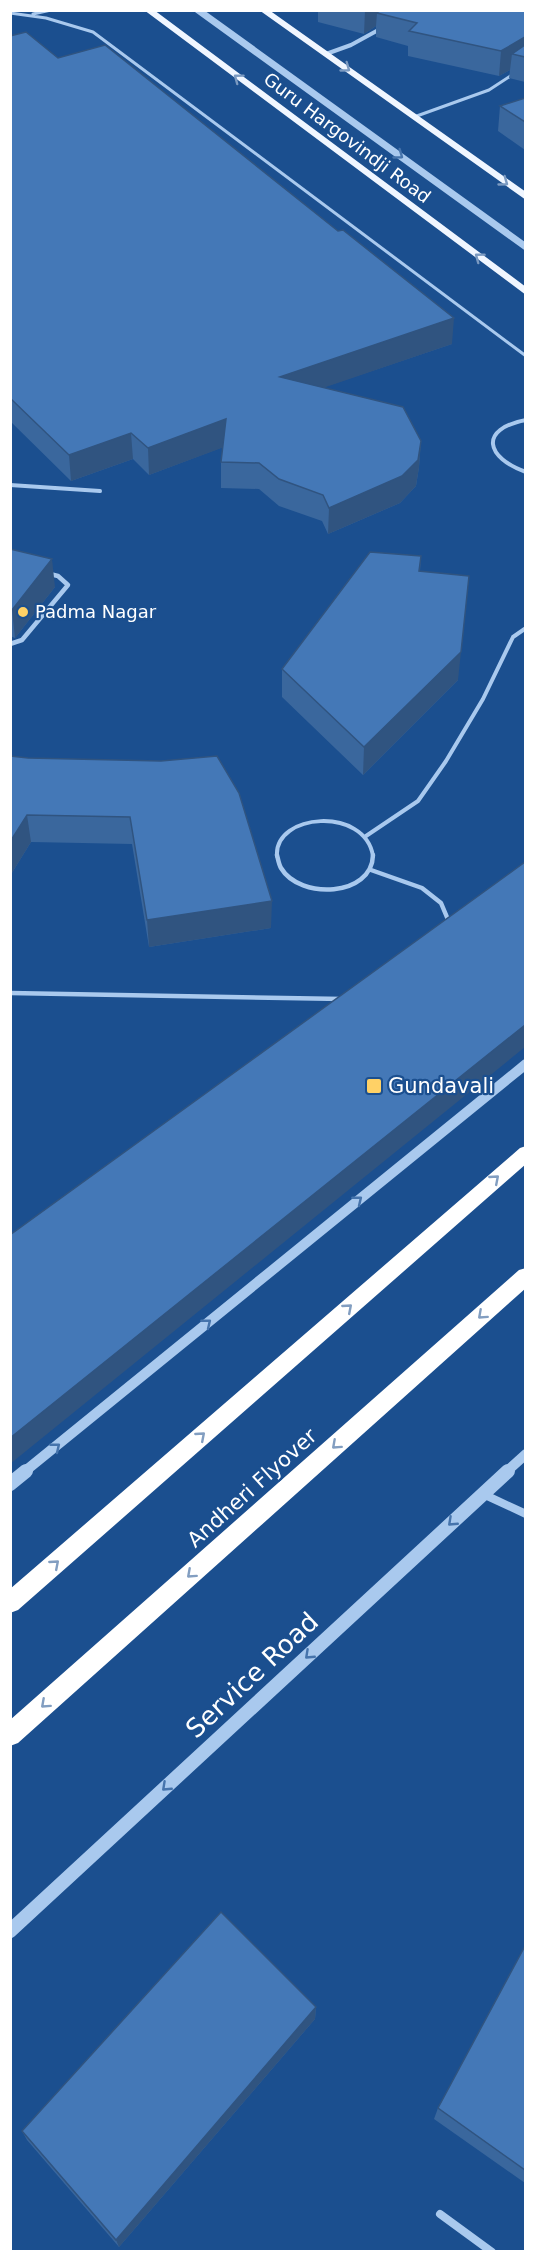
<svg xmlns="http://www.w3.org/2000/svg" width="536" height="2262" viewBox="0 0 536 2262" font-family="'DejaVu Sans',sans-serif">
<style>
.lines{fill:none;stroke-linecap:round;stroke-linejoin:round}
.service-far2{stroke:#a9c9ee;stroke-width:3}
.service-far1{stroke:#a9c9ee;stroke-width:4}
.service{stroke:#a9c9ee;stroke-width:4.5}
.minor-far2{stroke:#a9c9ee;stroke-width:4}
.minor-far1{stroke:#a9c9ee;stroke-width:4.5}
.minor{stroke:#a9c9ee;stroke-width:8}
.tertiary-far2{stroke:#a9c9ee;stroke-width:7}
.tertiary-far1{stroke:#a9c9ee;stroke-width:10}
.tertiary{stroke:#a9c9ee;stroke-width:14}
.primary{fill:#f0f6ff;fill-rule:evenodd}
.motorway{fill:#fff;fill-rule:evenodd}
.wall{fill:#3a679d}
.shaded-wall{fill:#305480}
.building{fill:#4478b7;stroke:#305480;stroke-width:1.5}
.oneway{stroke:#7b9ac1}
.oneway2{stroke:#4674ac}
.oneway3{stroke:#829ec1}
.poi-dot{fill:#ffd166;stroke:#1b4f8f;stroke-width:2}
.labels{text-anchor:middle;stroke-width:4.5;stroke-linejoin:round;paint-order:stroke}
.far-street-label{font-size:18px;fill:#fff;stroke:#1b4f8f}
.far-poi-label{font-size:18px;fill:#fff;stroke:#1b4f8f;text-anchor:start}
.poi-label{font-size:21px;fill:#fff;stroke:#1b4f8f;text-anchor:start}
.street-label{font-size:21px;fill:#fff;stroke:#1b4f8f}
.near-street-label{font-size:26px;fill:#fff;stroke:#1b4f8f}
</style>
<rect width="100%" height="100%" fill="#1b4f8f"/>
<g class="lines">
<path class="service-far2" d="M10,13l36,5 47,14 433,324
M33,14l18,-4
M414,117l75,-27 23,-15"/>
<path class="service-far1" d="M526,420c-48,9 -40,38 0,52
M10,485l90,6
M366,836l52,-35 28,-40 37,-62 30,-62 13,-9
M277,856c-3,-43 88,-50 96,0"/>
<path class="service" d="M277,855c1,4 2,10 4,13 19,32 91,29 92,-13
M371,870l51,18 19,15 8,19
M10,993l333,6"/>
<path class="minor-far2" d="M326,54l25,-9 31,-17"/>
<path class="minor-far1" d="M10,644l12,-4 46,-55 -10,-9 -12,-3"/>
<path class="minor" d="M483,1494l43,20
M440,2214l52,38"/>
<path class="tertiary-far2" d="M198,10l328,237"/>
<path class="tertiary-far1" d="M24,1472l502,-408
M506,1472l20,-18"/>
<path class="tertiary" d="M10,1484l16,-13
M10,1931l498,-460"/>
<path class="primary" d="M144,10h10l372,277v8z
M259,10h10l257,182v8z"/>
<path class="motorway" d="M526,1146v18l-508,446 -8,3v-24l510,-441z
M526,1268v20l-508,455 -8,3v-26l509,-450z"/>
</g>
<path class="wall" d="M318,10h207v72l-16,-4 1,-8 -11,6 -91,-20v-10l-32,-9v-11l-12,8 -46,-12z
M10,36l48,22 394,286 -128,43 97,54 -2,26 -3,19 -16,17 -72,31 -6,-13 -43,-15 -20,-17 -38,-1v-26l2,-15 -74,28 -16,-16 -62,22 -61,-60z
M525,98v52l-27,-19 2,-25z
M10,549l45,38 -40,51 -5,-2z
M421,556l-1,15 38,109 -95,95 -81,-78v-28z
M10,756l18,2 133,3 110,167 -122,19 -17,-103 -101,-2 -21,34z
M525,1946v237l-91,-64 4,-11z
M316,2007l-1,12 -196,228 -92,-107 -5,-9z"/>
<path class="shaded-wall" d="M365,10h35l-23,3 -1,13 -12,8z
M525,37v20l-13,-3 -2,16 -11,6 2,-25z
M454,318l-2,26 -173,59 1,-26z
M226,419l1,27 -78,29 -1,-27z
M131,433l2,26 -62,22 -2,-26z
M421,441l-2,26 -3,19 -16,17 -72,31 1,-26z
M52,559l3,28 -40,51 -3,-28z
M469,576l-11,104 -95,95 1,-28z
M27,815l4,27 -21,34v-34z
M272,901l-1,27 -122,19 -2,-27z
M525,1025v22l-515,417v-26z
M316,2007l-1,12 -196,228 -3,-7z"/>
<path class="building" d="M380,10h145v27l-24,14 -92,-20 8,-8 -40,-10z
M26,32l32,26 47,-13 233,186 5,-1 111,88 -174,59 123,30 18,34 -3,19 -16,16 -73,32 -6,-13 -44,-16 -20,-16 -38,-1 5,-43 -78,29 -17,-15 -62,22 -59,-57v-362z
M525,45v12l-13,-3z
M525,98v24l-25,-16z
M10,549l42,10 -40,51h-2z
M370,552l51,4 -2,15 50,5 -8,76 -97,95 -82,-78z
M10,756l18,2 133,3 56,-5 22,37 33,108 -125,19 -17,-103 -103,-2 -17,27z
M525,862v163l-515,413v-203z
M221,1912l95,95 -200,233 -94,-109z
M525,1946v224l-87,-62z"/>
<defs><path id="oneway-chevron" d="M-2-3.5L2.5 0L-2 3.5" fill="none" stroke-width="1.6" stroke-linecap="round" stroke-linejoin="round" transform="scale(1.5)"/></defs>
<g class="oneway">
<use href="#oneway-chevron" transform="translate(346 68) rotate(36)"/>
<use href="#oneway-chevron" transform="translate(238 78) rotate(-143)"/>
<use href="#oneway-chevron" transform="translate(504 182) rotate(36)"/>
<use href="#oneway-chevron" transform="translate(479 257) rotate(-143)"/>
</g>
<g class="oneway2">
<use href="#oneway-chevron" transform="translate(399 155) rotate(36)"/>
<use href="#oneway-chevron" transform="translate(358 1200) rotate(-39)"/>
<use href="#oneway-chevron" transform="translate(207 1323) rotate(-39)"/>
<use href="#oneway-chevron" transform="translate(56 1447) rotate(-39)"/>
<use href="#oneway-chevron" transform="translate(452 1522) rotate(137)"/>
<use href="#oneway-chevron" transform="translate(309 1655) rotate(137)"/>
<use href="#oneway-chevron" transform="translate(166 1787) rotate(137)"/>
</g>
<g class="oneway3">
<use href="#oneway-chevron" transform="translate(495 1179) rotate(-41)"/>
<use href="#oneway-chevron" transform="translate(348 1308) rotate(-41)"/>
<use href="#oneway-chevron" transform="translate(482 1315) rotate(138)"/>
<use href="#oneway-chevron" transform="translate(201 1436) rotate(-41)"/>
<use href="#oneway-chevron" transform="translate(336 1445) rotate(138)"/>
<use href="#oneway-chevron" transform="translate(55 1564) rotate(-41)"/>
<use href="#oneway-chevron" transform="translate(191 1574) rotate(138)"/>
<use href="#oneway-chevron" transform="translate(45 1704) rotate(138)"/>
</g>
<g class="poi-dot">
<circle cx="23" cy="612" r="6"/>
<rect x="366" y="1078" width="16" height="16" rx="3"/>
</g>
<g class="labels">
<g class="far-street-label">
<text transform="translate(347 138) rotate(37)" y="6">Guru Hargovindji Road</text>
</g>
<g class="far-poi-label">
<text x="35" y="618">Padma Nagar</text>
</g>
<g class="poi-label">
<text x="388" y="1093">Gundavali</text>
</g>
<g class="street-label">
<text transform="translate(252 1488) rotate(-42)" y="7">Andheri Flyover</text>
</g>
<g class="near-street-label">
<text transform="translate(252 1675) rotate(-43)" y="9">Service Road</text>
</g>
</g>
<rect width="536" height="2262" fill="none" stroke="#ffffff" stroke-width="24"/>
</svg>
